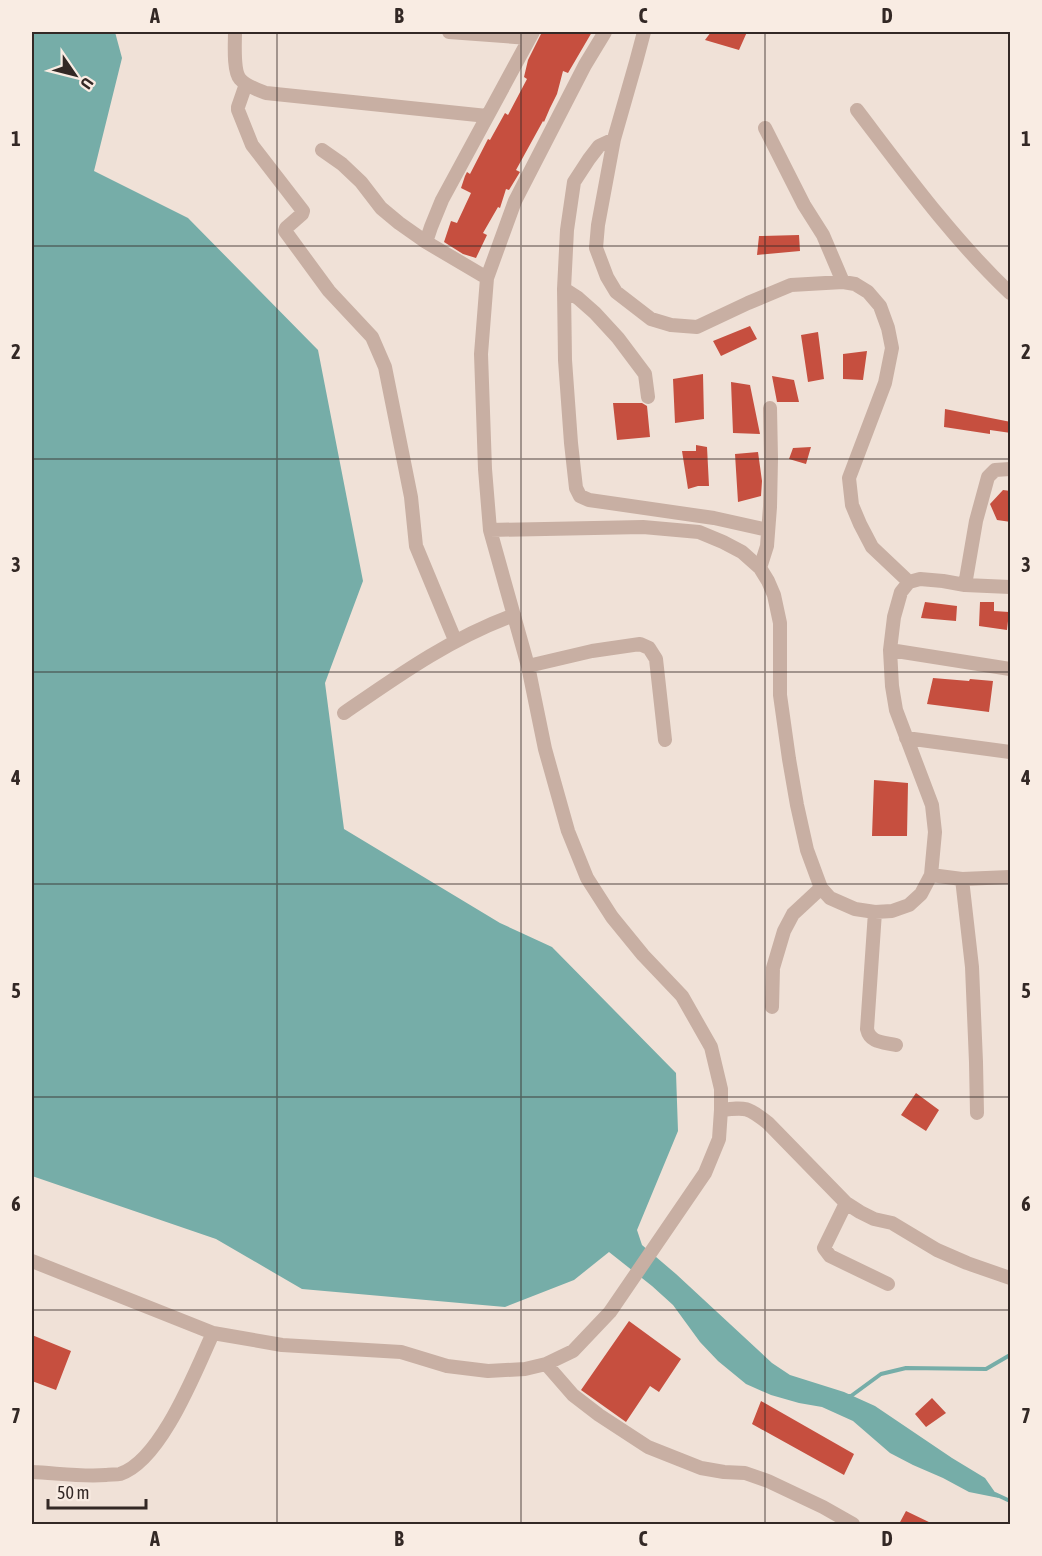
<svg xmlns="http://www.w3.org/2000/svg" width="1042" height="1556" viewBox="0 0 1042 1556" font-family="'Asap Condensed',sans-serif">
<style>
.water{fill:#76ada8}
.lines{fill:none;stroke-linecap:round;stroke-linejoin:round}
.stream{stroke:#76ada8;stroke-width:4}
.building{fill:#c64f3f}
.minor{stroke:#c8afa3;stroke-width:14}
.grid{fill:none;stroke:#332825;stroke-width:1.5;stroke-opacity:0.55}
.neatline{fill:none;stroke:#332825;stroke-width:2}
.grid-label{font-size:20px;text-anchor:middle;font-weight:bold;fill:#332825}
</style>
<rect width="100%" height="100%" fill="#f0e1d7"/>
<path class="water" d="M32,32h83l7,26 -28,113 94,47 130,132 45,231 -38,102 19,146 156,94 52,24 124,126 2,58 -41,99 5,15 34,29 96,89 18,12 54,17 31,14 77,52 33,20 14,20 -30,-6 -26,-14 -30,-13 -23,-12 -37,-32 -31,-14 -23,-4 -28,-8 -25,-11 -28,-23 -18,-19 -27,-37 -21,-19 -43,-34 -35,28 -69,27 -203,-18 -86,-50 -184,-63z"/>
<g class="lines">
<path class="stream" d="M848,1396h3l30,-22 25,-6 80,1 24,-14
M995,1494l15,7"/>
</g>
<path class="building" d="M542,32h50l-24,41 -5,-2 -6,23 -7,14 -6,14 -1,-1 -27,49 4,2 -11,18 -3,-1 -6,19 -2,-1 -15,26 4,2 -11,23 -13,-4 -19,-12 7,-21 6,2 14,-30 -10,-5 4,-12 2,-4 3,2 18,-35 2,1 15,-27 3,2 19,-36 -3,-2 4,-17z
M711,32h36l-8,18 -34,-10z
M799,235l1,16 -43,4 2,-19z
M750,326l7,13 -36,17 -8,-15z
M818,332l6,47 -16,3 -7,-47z
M867,351l-4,29 -20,-1v-25z
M703,374l1,45 -29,4 -2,-44z
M772,376l22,4 5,22h-22z
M731,382l19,3 10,49 -27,-1z
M613,403h29l5,3 3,31 -33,3z
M945,409l66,13v11l-21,-3v4l-46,-7z
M696,445l11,2 2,39h-11l-10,3 -6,-38h14z
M811,447l-5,17 -17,-5 4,-11z
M758,452l4,29 -1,15 -23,6 -3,-48z
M1003,490l8,1v31l-14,-2 -7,-16z
M925,602l32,4 -1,15 -35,-3z
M980,602h14v9l15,1 -2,18 -28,-4z
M933,678l36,3 1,-2 23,2 -4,31 -62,-8z
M874,780l34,3 -1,53h-35z
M916,1093l23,17 -13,21 -25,-16z
M629,1321l52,38 -22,33 -9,-6 -24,36 -45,-32z
M32,1335l39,16 -15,39 -24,-9z
M932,1398l14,15 -20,14 -11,-13z
M761,1401l93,53 -10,21 -92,-51z
M906,1511l27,13h-34z"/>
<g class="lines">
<path class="minor" d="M235,32c0,11 -2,39 5,47 6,7 18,11 26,14l221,23
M449,32l80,6
M644,32l-8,30 -22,77 -16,86 -2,23 11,29 9,15 35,27 20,6 26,2 51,-24 43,-18 52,-3 12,2 13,8 12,14 8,22 4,20 -7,35 -36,95 3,27 8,19 12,23 37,35
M246,84l-8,23v3l14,35 51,66 -1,3 -16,14 -1,3 44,60 43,46 13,30 26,130 5,49 39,94
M857,110c48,63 95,128 153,183
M765,128l39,77 19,30 20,47
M614,139l-15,7 -10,13 -15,23 -7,48 -3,59 1,71 6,83 5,45 4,8 9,4 125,18 54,12
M322,150l20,14 19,18 20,26 18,15 27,19
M487,278l-61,-36 5,-15 11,-27 91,-168
M564,289l14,9 17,15 23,25 27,36 3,23
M490,530l153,-3 56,5 24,10 19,10 18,16 8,13 6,14 6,28v72l9,64 8,46 10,45 14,38 9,10 25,11 20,3 17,-1 17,-6 12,-11 10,-19 4,-43 -3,-27 -36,-95 -4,-24 -2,-36 4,-33 7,-25 8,-10 11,-3 23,2 22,4 45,2
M760,568l7,-22 3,-39 1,-48 -1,-51
M965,585l11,-64 12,-44 7,-7 15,-1
M890,650l120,19
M528,666l64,-15 48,-7 9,4 7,11 9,81
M344,713c55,-38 107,-75 170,-98
M906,738l104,14
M931,875l31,4 48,-2
M962,879l10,88 4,95 1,51
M875,912l-8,117c3,14 16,13 29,16
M772,1007l1,-39 11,-37 9,-17 28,-26
M721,1110c25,-3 27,-3 47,13l78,80 14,9 14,7 18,4 45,27 30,13 43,15
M846,1203l-22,45 6,8 58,28
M32,1261l181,72 69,12 119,7 46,14 41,5 37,-2 21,-5 27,-13 37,-39 95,-139 14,-34 2,-29v-21l-10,-42 -29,-51 -39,-41 -31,-38 -25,-39 -19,-47 -23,-82 -17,-83 -38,-136 -5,-61 -4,-115 6,-76 28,-77 70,-136 20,-33
M546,1364l27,31 26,20 49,32 53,21 23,4 21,1 23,8 55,26 30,17
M32,1472c24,1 49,5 74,3 4,-1 10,0 14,-1 41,-13 76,-104 93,-141"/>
</g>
<path class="grid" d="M277,32v1492M521,32v1492M765,32v1492M32,246h978M32,459h978M32,672h978M32,884h978M32,1097h978M32,1310h978"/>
<rect width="1042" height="1556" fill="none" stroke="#f9ece3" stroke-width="66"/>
<g transform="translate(75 75) rotate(125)" stroke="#f9ece3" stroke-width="4.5" paint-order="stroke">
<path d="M0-4.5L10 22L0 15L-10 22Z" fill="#332825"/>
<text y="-9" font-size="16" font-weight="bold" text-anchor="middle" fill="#332825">U</text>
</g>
<path d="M48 1499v9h98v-9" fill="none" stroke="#332825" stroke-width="3"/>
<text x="57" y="1499" font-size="18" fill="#332825" stroke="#f9ece3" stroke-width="4.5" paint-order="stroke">50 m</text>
<rect x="33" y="33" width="976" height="1490" class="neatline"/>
<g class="grid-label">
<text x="155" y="23">A</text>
<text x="399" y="23">B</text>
<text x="643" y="23">C</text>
<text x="887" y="23">D</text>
<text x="16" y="146">1</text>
<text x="1026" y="146">1</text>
<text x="16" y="359">2</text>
<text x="1026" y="359">2</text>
<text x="16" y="572">3</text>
<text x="1026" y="572">3</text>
<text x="16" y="785">4</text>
<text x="1026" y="785">4</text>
<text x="16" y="998">5</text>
<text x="1026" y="998">5</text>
<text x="16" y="1211">6</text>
<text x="1026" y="1211">6</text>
<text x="16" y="1423">7</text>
<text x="1026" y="1423">7</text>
<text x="155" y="1546">A</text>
<text x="399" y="1546">B</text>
<text x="643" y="1546">C</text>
<text x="887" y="1546">D</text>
</g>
</svg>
